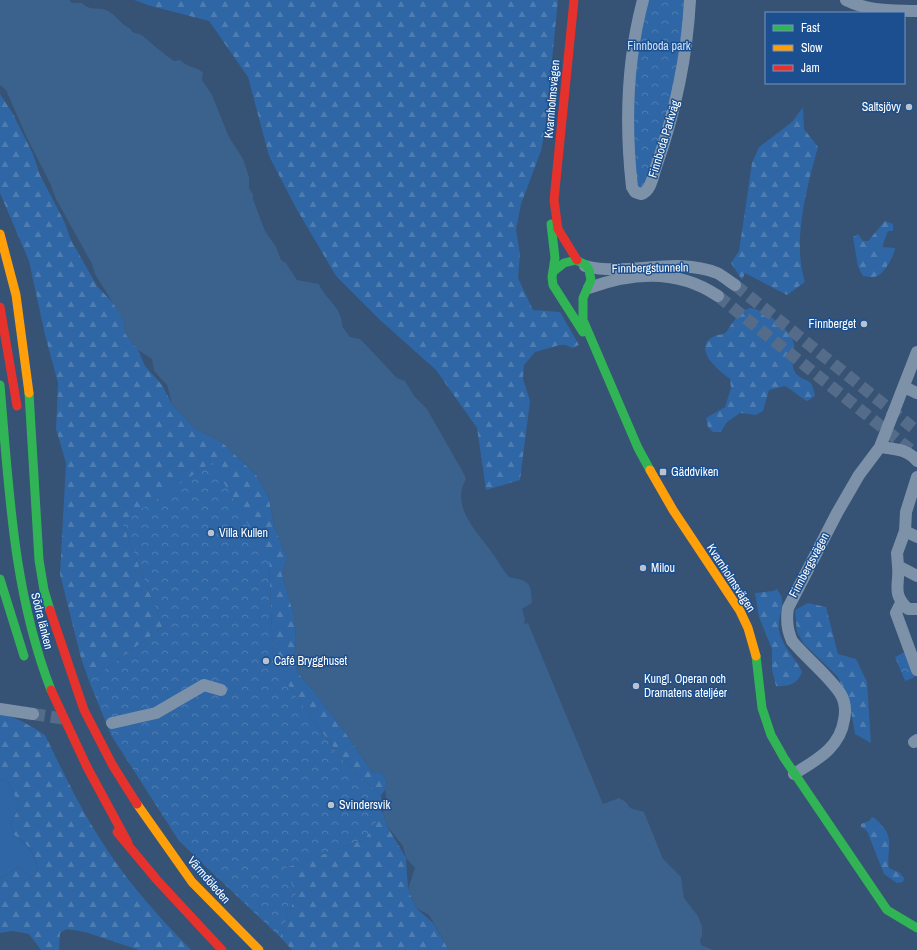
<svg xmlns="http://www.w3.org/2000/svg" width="917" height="950" viewBox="0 0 917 950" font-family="'Archivo Narrow',sans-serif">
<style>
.green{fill:#2f66a5}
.forest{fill:url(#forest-firs)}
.park{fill:url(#park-crowns)}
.water{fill:#3b618d}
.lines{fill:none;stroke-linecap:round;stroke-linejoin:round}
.street-tunnel{stroke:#546c89;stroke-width:12;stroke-dasharray:12 6;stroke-linecap:butt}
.street{stroke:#7d92a8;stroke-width:12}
.fast{stroke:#30b455;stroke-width:9}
.slow{stroke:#ff9f0a;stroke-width:9}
.jam{stroke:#e5322d;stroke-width:9}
.poi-dot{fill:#b9c2ce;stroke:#1b4f8f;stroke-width:1.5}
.labels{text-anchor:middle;stroke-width:3;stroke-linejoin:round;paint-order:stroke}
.park-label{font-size:12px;fill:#cfe3fa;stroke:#1b4f8f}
.street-label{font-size:12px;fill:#fff;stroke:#1b4f8f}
.poi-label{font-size:12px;fill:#fff;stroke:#1b4f8f;text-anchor:start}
</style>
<defs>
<pattern id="forest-firs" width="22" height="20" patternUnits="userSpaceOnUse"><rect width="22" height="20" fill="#2f66a5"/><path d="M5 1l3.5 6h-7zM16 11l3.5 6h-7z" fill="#4e7db2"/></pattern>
<pattern id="park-crowns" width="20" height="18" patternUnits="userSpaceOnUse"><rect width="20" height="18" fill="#2f66a5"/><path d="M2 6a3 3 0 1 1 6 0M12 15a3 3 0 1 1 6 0" fill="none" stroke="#4e7db2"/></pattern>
</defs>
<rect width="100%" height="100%" fill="#365274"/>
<path class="green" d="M0,779l9,4 8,18 1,9 -7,12 3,13c14,9 22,20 24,36l-7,7 -12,-11 -19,11z"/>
<path class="forest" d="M134,0h424l-13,130 -4,21 -20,53 -5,26 4,24 -2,24 15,32 27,2 19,33 -7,3 -6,-3h-6l-25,7 -11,13 -1,14 7,22 -10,79 -34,10 -9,-62 -41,-58 -56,-50 -44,-44 -40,-68 -27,-52 -21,-79 -39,-56 -58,-15z
M0,94l13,20 20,40 7,21 24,46 7,19 26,46 18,19 9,16 1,12 13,17 7,16 17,19 10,19 22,24 28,14 35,34 12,22 5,28 13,32 -5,16 12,41 2,25 -2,20 4,13 15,17 34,45 26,38 7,-2 7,10 -2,9 -4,5 -27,-23 -13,-14 -53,-73 -15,-26 -4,-98 -147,-39 41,105 -74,54 -8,-23 -21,-84 6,-111 -10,-34 2,-46 -13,-48 -16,-74 -29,-68z
M803,107l1,22 14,18c-11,40 -26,94 -13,135l-18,13 -42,-22 -3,7 -11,-17 8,-12 13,-88 7,-16 33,-25z
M885,221l8,3v7h-5l-6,16 13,1c0,6 -10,24 -16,27 -4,3 -10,2 -16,1l-5,-9 -5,-30 5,-3 5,7h5z
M750,308c14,1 42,22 44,36 1,10 -4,19 1,28 8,12 17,2 20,24l-8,5c-8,-4 -14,-11 -22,-15l-16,4 -6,21 -7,4 -16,-2 -13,9 -6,10h-8l-5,-5 -2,-9 19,-11 6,-19 -1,-9c-11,-8 -39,-30 -16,-43 5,-2 9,0 13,-5 7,-10 11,-19 23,-23z
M777,589c2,3 5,7 5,11 1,14 -7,22 -1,37 5,14 16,23 21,35 -4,12 -14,15 -26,14l-4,-16v-21l-13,-32 -4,-24 18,-2z
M808,603l18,4 12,47 18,5 11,23 4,61 -16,-9 -4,-23 -13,-34 -34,-33 -7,-12 -2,-22z
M0,714c17,3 31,12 45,21 18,37 36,75 59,110 24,38 56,73 87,105h-52l-54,-18 -18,-3 -7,4 -1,17h-18l-12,-16 -16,-3 -13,2v-55l19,-11 12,11 7,-7c-2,-16 -10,-28 -24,-36l-3,-13 7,-12 -1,-9 -8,-18 -9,-4z
M383,812l4,14 19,32 2,31 8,19 17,15 16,27h-157l-12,-13 16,-43 -12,-26c28,-8 53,-21 80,-28z
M872,817c5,2 8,6 12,11 10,13 2,26 5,40l11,5 4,5 -1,4 -6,1 -13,-9 -17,-43 -6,-4v-3l8,-3z"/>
<path class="park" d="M645,0h40c-6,68 -16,125 -43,188h-7l-4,-84z
M212,462l57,99 4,98 15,26 53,73 13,14 27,23 1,19 -18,26c-27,7 -52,20 -79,28l11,26 -16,43 -101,-96 -68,-106 -22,-54 74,-54 -41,-105z
M905,652l10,25 -10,4 -10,-24z"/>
<path class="water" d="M0,0h69l3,3h10c9,9 15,3 24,7 10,4 15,15 25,19v2c4,3 8,2 12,5 10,9 20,17 31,25l6,-1c9,9 17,6 23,13l-1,7 10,15 17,42 14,22 6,18v12l4,5v5l12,32 11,16 5,13 5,3 11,17 22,4c6,15 24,24 23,42l8,11 10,2 6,6 31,33 8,3 10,16 12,12 37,65 2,5c-16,27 11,53 25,72 6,8 11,18 18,26 20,4 22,4 23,26l-10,6 3,10 -1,5 4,-1 75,181 16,-6 7,4 4,6 14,4 19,47 18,18 3,21 14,18 4,10v10l-2,4 1,5 12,5h-264l-20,-35 -13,-7 -8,-19 7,-21 -9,-10 -3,-12 -16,-20 -4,-14 4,-9 -2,-13 2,-9 -7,-10 -7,2 -26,-38 -34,-45 -15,-17 -4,-13 2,-20 -2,-25 -12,-41 5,-16 -13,-32 -5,-28 -12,-22 -35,-34 -28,-14 -22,-24 -5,-19 -13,-14 -2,-12 -14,-9 -13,-17 -1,-12 -29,-47 -3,-10 -36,-65 -6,-16 -23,-45 -21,-48 -6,-5z"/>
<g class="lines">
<path class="street-tunnel" d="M735,285l182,146
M718,296l199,159
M33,714l33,5"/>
<path class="street" d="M643,0c-16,60 -18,125 -11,187l3,5 6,2c10,-2 12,-19 15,-27 19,-54 31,-110 34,-167
M846,0c25,12 44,10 71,11
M585,266c43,11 90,-10 132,7 6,3 12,8 18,12
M589,288c43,-16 89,-19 129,8
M904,387l13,6
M880,447c14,2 28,2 37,14
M905,531l12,6
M898,566l-1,-13 8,-22 1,-19 11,-35
M917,576l-19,-10c2,19 -7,27 10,43h9
M901,603l-5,10 21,57
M0,709l33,5
M112,723l44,-10 48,-28 17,5
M914,742l3,-2
M794,774c22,-14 46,-26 50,-54 2,-9 1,-19 -4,-27 -13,-19 -33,-34 -48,-52 -5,-11 -6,-21 -4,-33l49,-95 22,-38 21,-28 37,-95"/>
<path class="fast" d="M551,224l4,34 -3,19 1,8 30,47
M554,271l10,-8 12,-3 10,5 3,5 2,10 -8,18v22l55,128 12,22
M0,385c9,104 13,207 51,305
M29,393l10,167 5,30 6,20
M0,579l24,77
M756,656l6,52 9,27 13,23 103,152 30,18"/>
<path class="slow" d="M0,234l16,61 13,98
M650,470l23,40 67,101 8,17 8,28
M137,804l55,78 67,68"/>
<path class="jam" d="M574,0l-20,200 4,29 19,31
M0,307l17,99
M50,610l34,100 29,56 24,38
M51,690l36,77 41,76
M117,832l40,48 65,70"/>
</g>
<g class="poi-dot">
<circle cx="909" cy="107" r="4"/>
<circle cx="864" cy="324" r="4"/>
<rect x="659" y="468" width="8" height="8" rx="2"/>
<circle cx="211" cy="533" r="4"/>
<circle cx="643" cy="568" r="4"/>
<circle cx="266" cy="661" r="4"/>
<circle cx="636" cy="686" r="4"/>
<circle cx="331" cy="805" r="4"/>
</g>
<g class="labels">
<g class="park-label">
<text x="659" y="50">Finnboda park</text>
</g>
<g class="street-label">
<text transform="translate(552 99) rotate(-85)" y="4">Kvarnholmsvägen</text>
<text transform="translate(664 139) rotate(-73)" y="4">Finnboda Parkväg</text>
<text transform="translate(650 268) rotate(-1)" y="4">Finnbergstunneln</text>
<text transform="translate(809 565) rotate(-62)" y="4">Finnbergsvägen</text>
<text transform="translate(731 578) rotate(57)" y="4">Kvarnholmsvägen</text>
<text transform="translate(42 621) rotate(76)" y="4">Södra länken</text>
<text transform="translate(209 880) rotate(49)" y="4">Värmdöleden</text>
</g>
<g class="poi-label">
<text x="901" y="111" text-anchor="end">Saltsjövy</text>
<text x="856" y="328" text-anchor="end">Finnberget</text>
<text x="671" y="476">Gäddviken</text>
<text x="219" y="537">Villa Kullen</text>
<text x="651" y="572">Milou</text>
<text x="274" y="665">Café Brygghuset</text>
<text x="644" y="683">Kungl. Operan och<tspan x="644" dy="14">Dramatens ateljéer</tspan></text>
<text x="339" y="809">Svindersvik</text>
</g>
</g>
<rect x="765" y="12" width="140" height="72" fill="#1b4f8f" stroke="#7695bc"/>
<rect x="773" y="25" width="20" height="6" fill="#30b455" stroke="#7695bc"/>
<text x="801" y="32" font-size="12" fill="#ffffff">Fast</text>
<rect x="773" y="45" width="20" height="6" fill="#ff9f0a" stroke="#7695bc"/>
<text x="801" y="52" font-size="12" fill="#ffffff">Slow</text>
<rect x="773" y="65" width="20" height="6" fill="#e5322d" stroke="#7695bc"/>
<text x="801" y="72" font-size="12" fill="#ffffff">Jam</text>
</svg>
